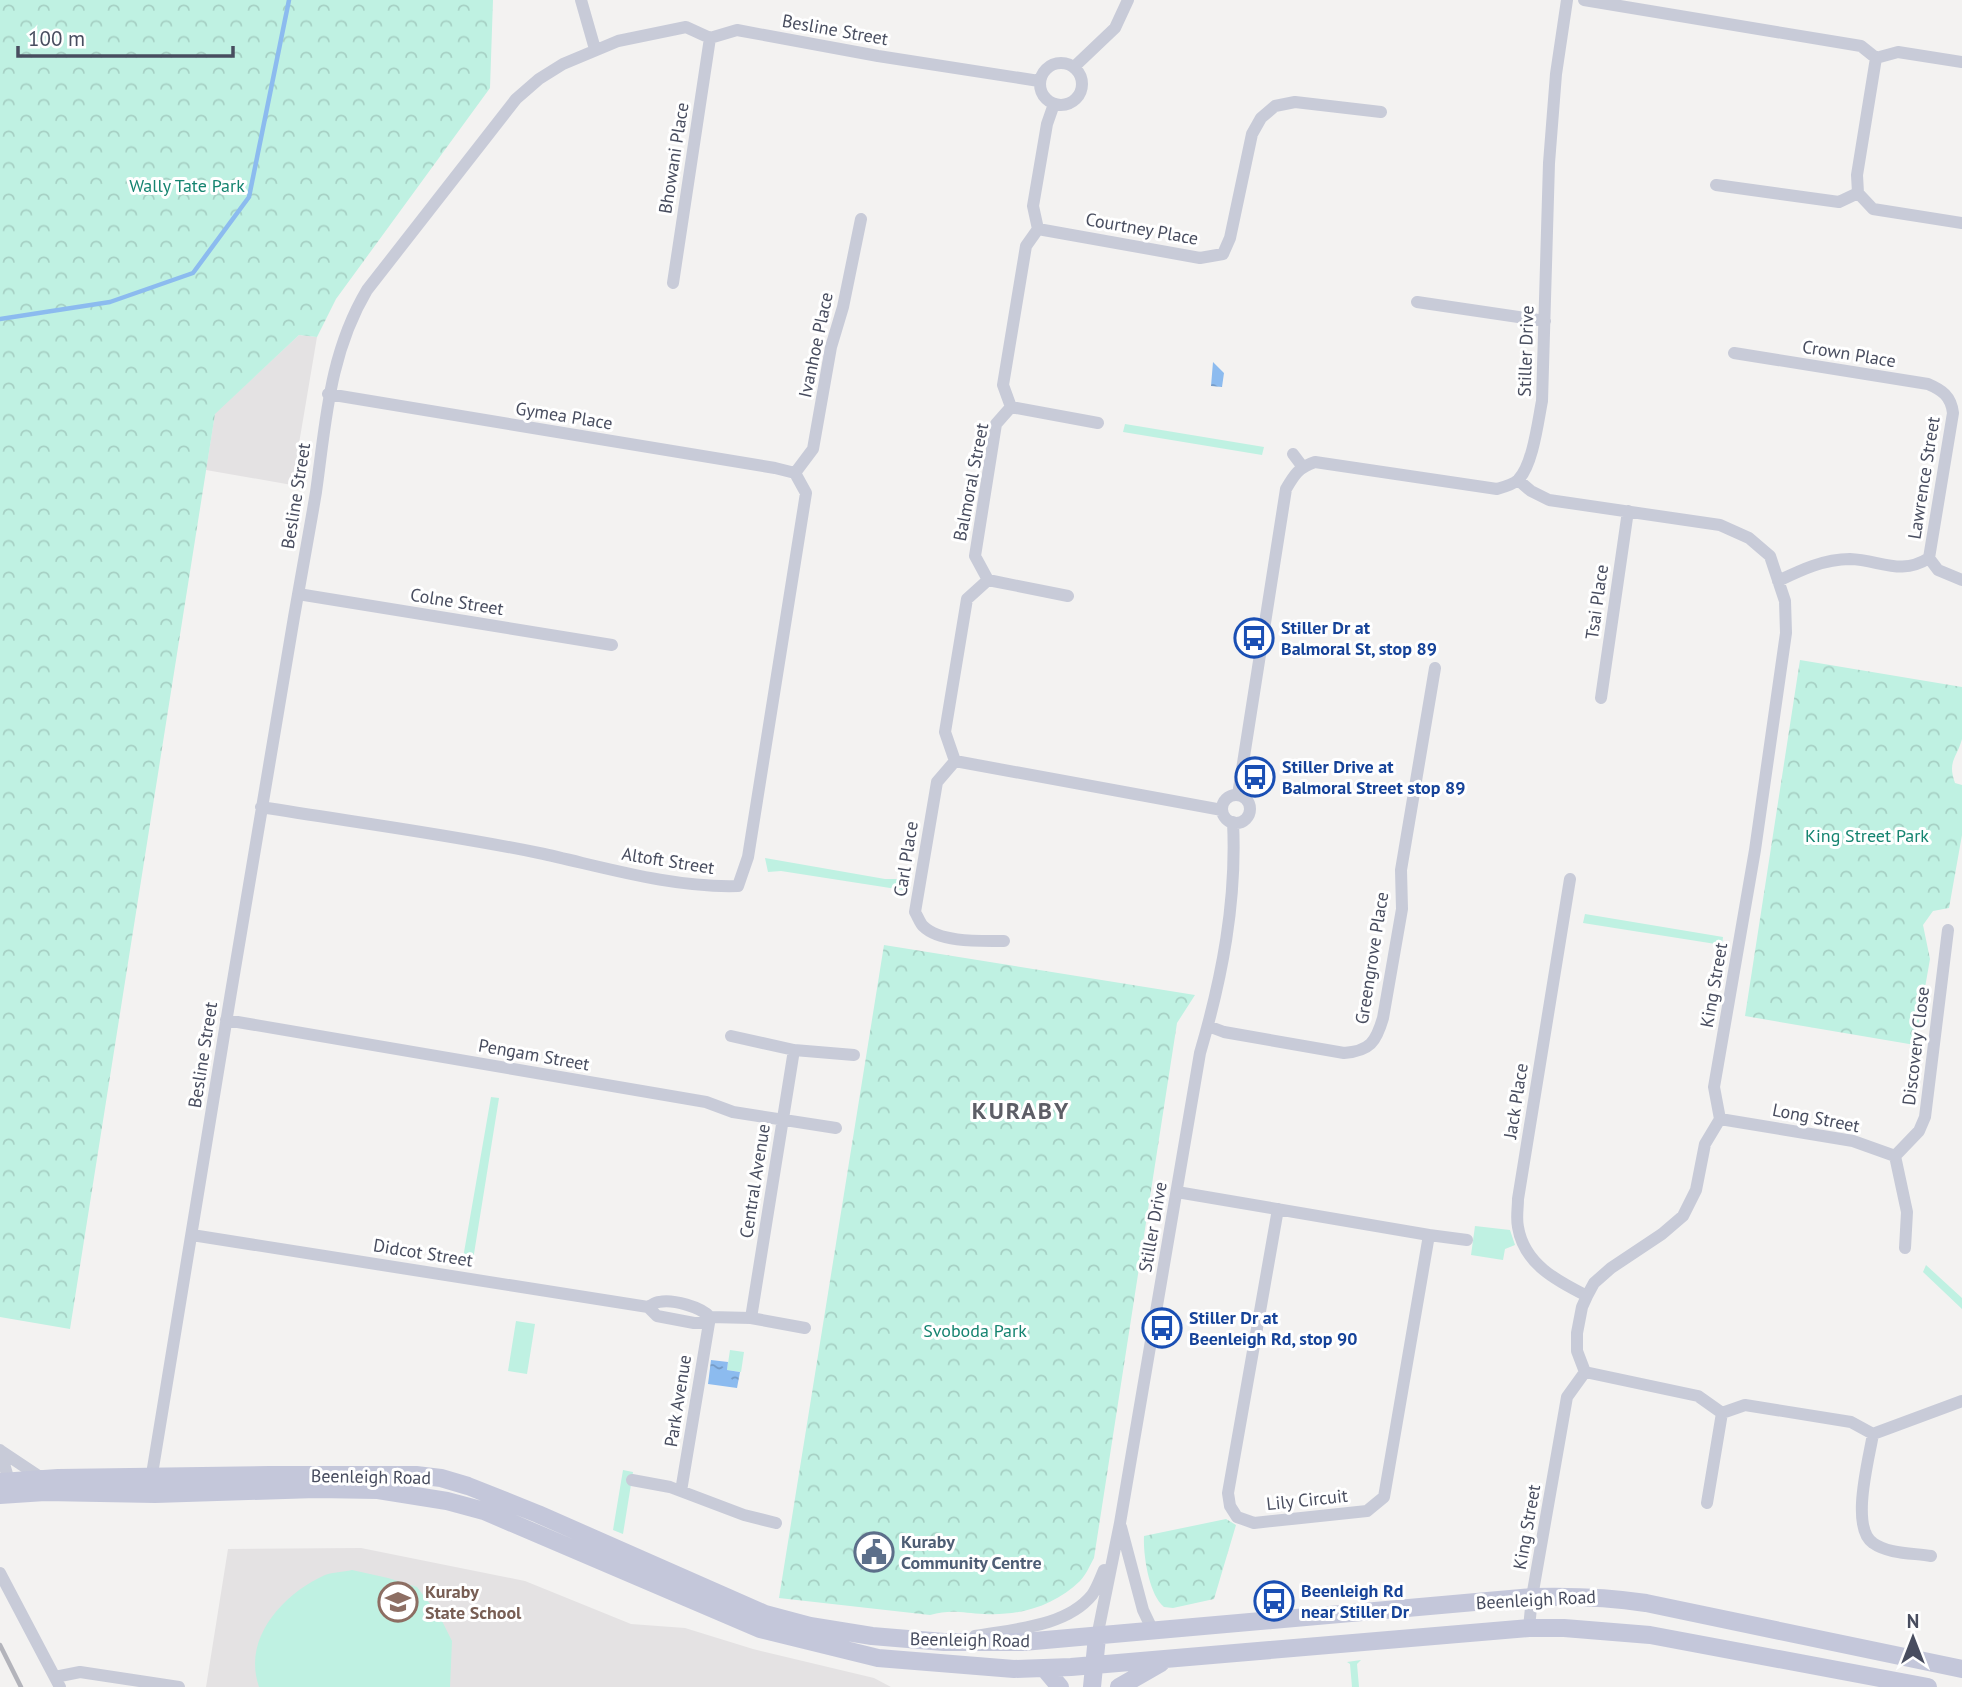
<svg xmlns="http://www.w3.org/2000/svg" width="1962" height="1687" viewBox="0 0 1962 1687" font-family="'PT Sans',sans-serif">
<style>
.education{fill:#e4e2e3}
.grass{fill:#bff1e2}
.forest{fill:url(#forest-crowns)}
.water{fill:url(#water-ripples)}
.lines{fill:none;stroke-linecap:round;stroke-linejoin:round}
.stream{stroke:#8cbbef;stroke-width:4.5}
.street{stroke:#c8cbd8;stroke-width:12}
.secondary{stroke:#c4c7da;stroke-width:18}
.rail{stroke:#b3b4bb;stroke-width:4.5}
.labels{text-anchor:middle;stroke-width:6;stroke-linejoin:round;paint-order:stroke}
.street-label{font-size:18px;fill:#484d5f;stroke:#fff}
.park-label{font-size:18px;fill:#158470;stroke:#fff}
.transit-label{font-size:18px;font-weight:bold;fill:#164399;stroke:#fff;text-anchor:start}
.service-label{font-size:18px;font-weight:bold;fill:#4e5e75;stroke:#fff;text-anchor:start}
.education-label{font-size:18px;font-weight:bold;fill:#785e54;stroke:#fff;text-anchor:start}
.district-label{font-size:24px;font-weight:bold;letter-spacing:2px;fill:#5d5e66;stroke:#fff}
</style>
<defs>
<pattern id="forest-crowns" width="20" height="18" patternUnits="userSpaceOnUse" patternTransform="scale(1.75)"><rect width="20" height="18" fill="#bff1e2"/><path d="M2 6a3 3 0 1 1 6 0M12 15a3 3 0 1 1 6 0" fill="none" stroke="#a6d0c4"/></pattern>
<pattern id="water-ripples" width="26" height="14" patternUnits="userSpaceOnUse" patternTransform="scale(1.75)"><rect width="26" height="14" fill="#8cbbef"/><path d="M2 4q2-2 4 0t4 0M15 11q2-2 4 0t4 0" fill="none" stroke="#749ac5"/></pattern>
</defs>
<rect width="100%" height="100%" fill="#f3f2f1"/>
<path class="education" d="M299,335l18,2 -25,148 -86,-15 9,-57z
M361,1548l164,33 106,43 54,4 68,21 121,29 17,9h-685l22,-138z"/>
<path class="grass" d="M1125,424l139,23 -2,8 -139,-23z
M765,858l120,21h17l1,11 -122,-19 -13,1z
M1585,914l138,23 -1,8 -139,-22z
M491,1097l8,1 -26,162 -10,-2z
M1475,1226l35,4 5,15 -10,4 -2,11 -32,-5z
M1926,1265l36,33v11l-39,-37z
M516,1321l19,3 -8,50 -19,-3z
M730,1350l14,2 -3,20 -14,-2z
M623,1470l10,2 -10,62 -10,-4z
M352,1570l36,8 29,9 23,30 12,24 -2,46h-191c-17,-49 24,-93 66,-112 8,-3 18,-3 27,-5z
M1361,1660l-4,4 2,23h-7l-2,-23 -3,-2z"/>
<path class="forest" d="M0,0h493l-3,88 -154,211 -19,38 -18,-2 -84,79 -145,915 -70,-12z
M1800,660l162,27c0,16 0,37 0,52 -5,19 -15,22 -7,44l7,2v50l-13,73 -16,3 -10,14 7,34 -15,86 -170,-29z
M884,945l311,50 -18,28 -83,535c-4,7 -8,17 -14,23 -26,25 -60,35 -96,33 -21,-1 -33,-5 -54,1l-151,-17z
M1226,1519l10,6 -22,74 -41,9 -9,-1c-15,-12 -21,-52 -20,-71z"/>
<path class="water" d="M1213,362l11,11 -2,14 -11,-1z
M711,1360l17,2 -1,8 13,2 -3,16 -29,-4z"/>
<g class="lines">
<path class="stream" d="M0,319l110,-17 83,-29 56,-76 40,-197"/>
<path class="street" d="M581,0l14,49
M1584,0l277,46 15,12 22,-6 64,10
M1876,58l-19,117 1,18 15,16 89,14
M1040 84a21 21 0 1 1 42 0a21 21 0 1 1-42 0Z
M1074,67l41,-39 13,-28
M1054,104l-7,20 -14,82 5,23 -12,17 -23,139 8,22 -15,17 -21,132 13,24 -21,19 -22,133 10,29 267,49
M1716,185l123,17 19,-9
M1038,229l162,29 23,-4 7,-16 22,-104 9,-16 14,-12 20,-4 86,10
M673,283l37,-245
M1417,302l128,19
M1734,353l194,31c14,6 23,12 25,29l-24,145
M328,394l447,74 20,5
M1011,407l87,16
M1293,454l9,12
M795,473l18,-24 18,-102 12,-40 18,-88
M1518,480l13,11 18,9 171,25 29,13 21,18 15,45 1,32 -31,217 -41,237 6,32 -15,25 -9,46 -13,26 -21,18 -51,34 -17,15 -7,13 -5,11 -5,26v18l8,21 -18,25 -35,200 -3,31
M988,580l80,16
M1778,581c23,-11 46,-22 72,-22 30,1 51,17 79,-1l9,12 24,10
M298,594l314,51
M1601,698l27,-187
M955,761l-18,21 -22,130c3,5 5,11 8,14 17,17 58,15 81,15
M1222 809a14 14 0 1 1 28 0a14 14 0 1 1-28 0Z
M1238,795l48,-306c8,-14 13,-22 29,-27l182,27c7,-2 15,-4 21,-9 15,-15 20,-59 24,-79l7,-238 7,-89 11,-74
M261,807c92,15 186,27 278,46 65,14 132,35 199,33l10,-29 58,-364 -11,-20
M1570,879l-52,320c0,9 -2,19 0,28 6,37 39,54 69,69
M226,1020l480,82 27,10 103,16
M1208,1026l16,6 120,21c26,-2 32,-11 39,-35l19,-109 -1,-39 34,-202
M731,1036l63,14 60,5
M1720,1119l133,22 42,15 12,56 -2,36
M1895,1156l24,-25 6,-14 23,-187
M1177,1192l252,43 38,5
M1278,1209l-50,284 2,13 7,11 17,6 113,-12 17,-14 45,-262
M192,1235l456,72c4,-2 7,-5 11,-5 14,-3 42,5 51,15
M648,1307l9,9 37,7h9l7,-6 41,1 54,10
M751,1318l43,-268
M1585,1372l113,24 24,17 23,-8 106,17 22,12 89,-33
M1873,1434c-4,25 -23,93 0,109 15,11 41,10 58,13
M0,1450l9,31
M1,1451l36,24 9,2
M632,1480l38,7 74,28 32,8
M154,1482l-1,-14c47,-283 92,-568 141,-851 7,-41 15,-83 22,-125 10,-71 13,-138 51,-202l149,-191 23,-20 24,-15 55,-23 68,-14 24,11 27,-8 141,26 161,25
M681,1491l29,-174
M1707,1503l15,-90
M1121,1527l22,83 10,21
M0,1573l60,114
M975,1636c38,-7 91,-9 117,-41 5,-7 8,-16 12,-25
M1097,1637l23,-114 80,-470c22,-75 37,-152 33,-231
M55,1677l25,-5 99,15"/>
<path class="secondary" d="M0,1482l58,-4 211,-3h147l25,3 27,8 70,28 227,100 45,12 62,10 72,6h79l509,-45c39,-1 76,0 114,6l316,66
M0,1495l45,-3 110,2 161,-5 62,1 69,11 37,10 276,118 118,29 136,11 57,-2 458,-39h35l86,7 278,52
M1044,1668l16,19
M1092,1687l5,-50
M1119,1687l42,-24"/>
<path class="rail" d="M0,1645l21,42"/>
</g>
<defs>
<g id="bus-ring" transform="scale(2.0125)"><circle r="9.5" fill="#fff" stroke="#1a4fb4" stroke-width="1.5"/><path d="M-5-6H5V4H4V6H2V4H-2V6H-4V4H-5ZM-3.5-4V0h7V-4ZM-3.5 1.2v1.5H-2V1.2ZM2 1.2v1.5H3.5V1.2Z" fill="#1a4fb4"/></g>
<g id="civic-ring" transform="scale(2.0125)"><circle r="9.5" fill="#fff" stroke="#5c6f8a" stroke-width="1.5"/><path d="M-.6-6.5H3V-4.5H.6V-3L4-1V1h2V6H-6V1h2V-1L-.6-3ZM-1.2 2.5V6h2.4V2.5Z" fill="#5c6f8a"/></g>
<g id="school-ring" transform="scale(2.0125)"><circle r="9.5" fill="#fff" stroke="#8d6e63" stroke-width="1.5"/><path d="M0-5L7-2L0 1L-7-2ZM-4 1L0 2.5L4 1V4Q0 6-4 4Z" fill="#8d6e63"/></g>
</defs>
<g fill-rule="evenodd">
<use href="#bus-ring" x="1254" y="638"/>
<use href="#bus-ring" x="1255" y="777"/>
<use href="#bus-ring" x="1162" y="1328"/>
<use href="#civic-ring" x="874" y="1552"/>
<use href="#bus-ring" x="1274" y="1601"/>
<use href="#school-ring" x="398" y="1602"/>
</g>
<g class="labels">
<g class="street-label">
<text transform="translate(835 30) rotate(10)" y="6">Besline Street</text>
<text transform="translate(674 158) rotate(-81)" y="6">Bhowani Place</text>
<text transform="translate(1142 229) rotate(10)" y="6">Courtney Place</text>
<text transform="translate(816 345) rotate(-78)" y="6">Ivanhoe Place</text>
<text transform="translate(1526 351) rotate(-88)" y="6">Stiller Drive</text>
<text transform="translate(1849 354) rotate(9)" y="6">Crown Place</text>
<text transform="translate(564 416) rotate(9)" y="6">Gymea Place</text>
<text transform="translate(1924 478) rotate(-81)" y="6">Lawrence Street</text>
<text transform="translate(971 482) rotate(-79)" y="6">Balmoral Street</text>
<text transform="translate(296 496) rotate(-81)" y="6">Besline Street</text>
<text transform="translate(457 602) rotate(9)" y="6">Colne Street</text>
<text transform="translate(1597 602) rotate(-82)" y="6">Tsai Place</text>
<text transform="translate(906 859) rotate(-81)" y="6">Carl Place</text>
<text transform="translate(668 861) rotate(9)" y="6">Altoft Street</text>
<text transform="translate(1372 958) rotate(-81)" y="6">Greengrove Place</text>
<text transform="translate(1714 985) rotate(-80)" y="6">King Street</text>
<text transform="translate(1916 1046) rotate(-83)" y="6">Discovery Close</text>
<text transform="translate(203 1055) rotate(-81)" y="6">Besline Street</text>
<text transform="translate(534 1055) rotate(10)" y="6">Pengam Street</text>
<text transform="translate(1516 1101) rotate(-81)" y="6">Jack Place</text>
<text transform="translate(1816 1118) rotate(11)" y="6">Long Street</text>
<text transform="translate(755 1181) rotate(-81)" y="6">Central Avenue</text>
<text transform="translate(1153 1227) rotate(-80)" y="6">Stiller Drive</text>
<text transform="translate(423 1253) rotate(9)" y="6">Didcot Street</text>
<text transform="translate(678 1401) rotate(-81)" y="6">Park Avenue</text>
<text transform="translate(371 1477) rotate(1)" y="6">Beenleigh Road</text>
<text transform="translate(1307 1500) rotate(-6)" y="6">Lily Circuit</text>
<text transform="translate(1527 1527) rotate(-80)" y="6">King Street</text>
<text transform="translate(1536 1600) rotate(-3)" y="6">Beenleigh Road</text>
<text transform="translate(970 1640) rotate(1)" y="6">Beenleigh Road</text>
</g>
<g class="park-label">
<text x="187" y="192">Wally Tate Park</text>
<text x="1867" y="842">King Street Park</text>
<text x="975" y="1337">Svoboda Park</text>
</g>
<g class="transit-label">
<text x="1281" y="634">Stiller Dr at<tspan x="1281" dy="21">Balmoral St, stop 89</tspan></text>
<text x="1282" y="773">Stiller Drive at<tspan x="1282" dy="21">Balmoral Street stop 89</tspan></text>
<text x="1189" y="1324">Stiller Dr at<tspan x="1189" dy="21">Beenleigh Rd, stop 90</tspan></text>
<text x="1301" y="1597">Beenleigh Rd<tspan x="1301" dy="21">near Stiller Dr</tspan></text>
</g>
<g class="service-label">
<text x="901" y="1548">Kuraby<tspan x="901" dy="21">Community Centre</tspan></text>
</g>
<g class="education-label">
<text x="425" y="1598">Kuraby<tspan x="425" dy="21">State School</tspan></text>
</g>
<g class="district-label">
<text x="1021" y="1119">KURABY</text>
</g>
</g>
<g transform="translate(1913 1638)" stroke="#ffffff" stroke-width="5" paint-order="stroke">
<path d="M0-5L12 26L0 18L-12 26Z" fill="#484d5f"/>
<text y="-10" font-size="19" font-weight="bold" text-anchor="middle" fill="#484d5f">N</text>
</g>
<path d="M18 46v10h215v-10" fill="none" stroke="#484d5f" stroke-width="3.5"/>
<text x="28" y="46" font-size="21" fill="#484d5f" stroke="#ffffff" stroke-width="5" paint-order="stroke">100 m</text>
</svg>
